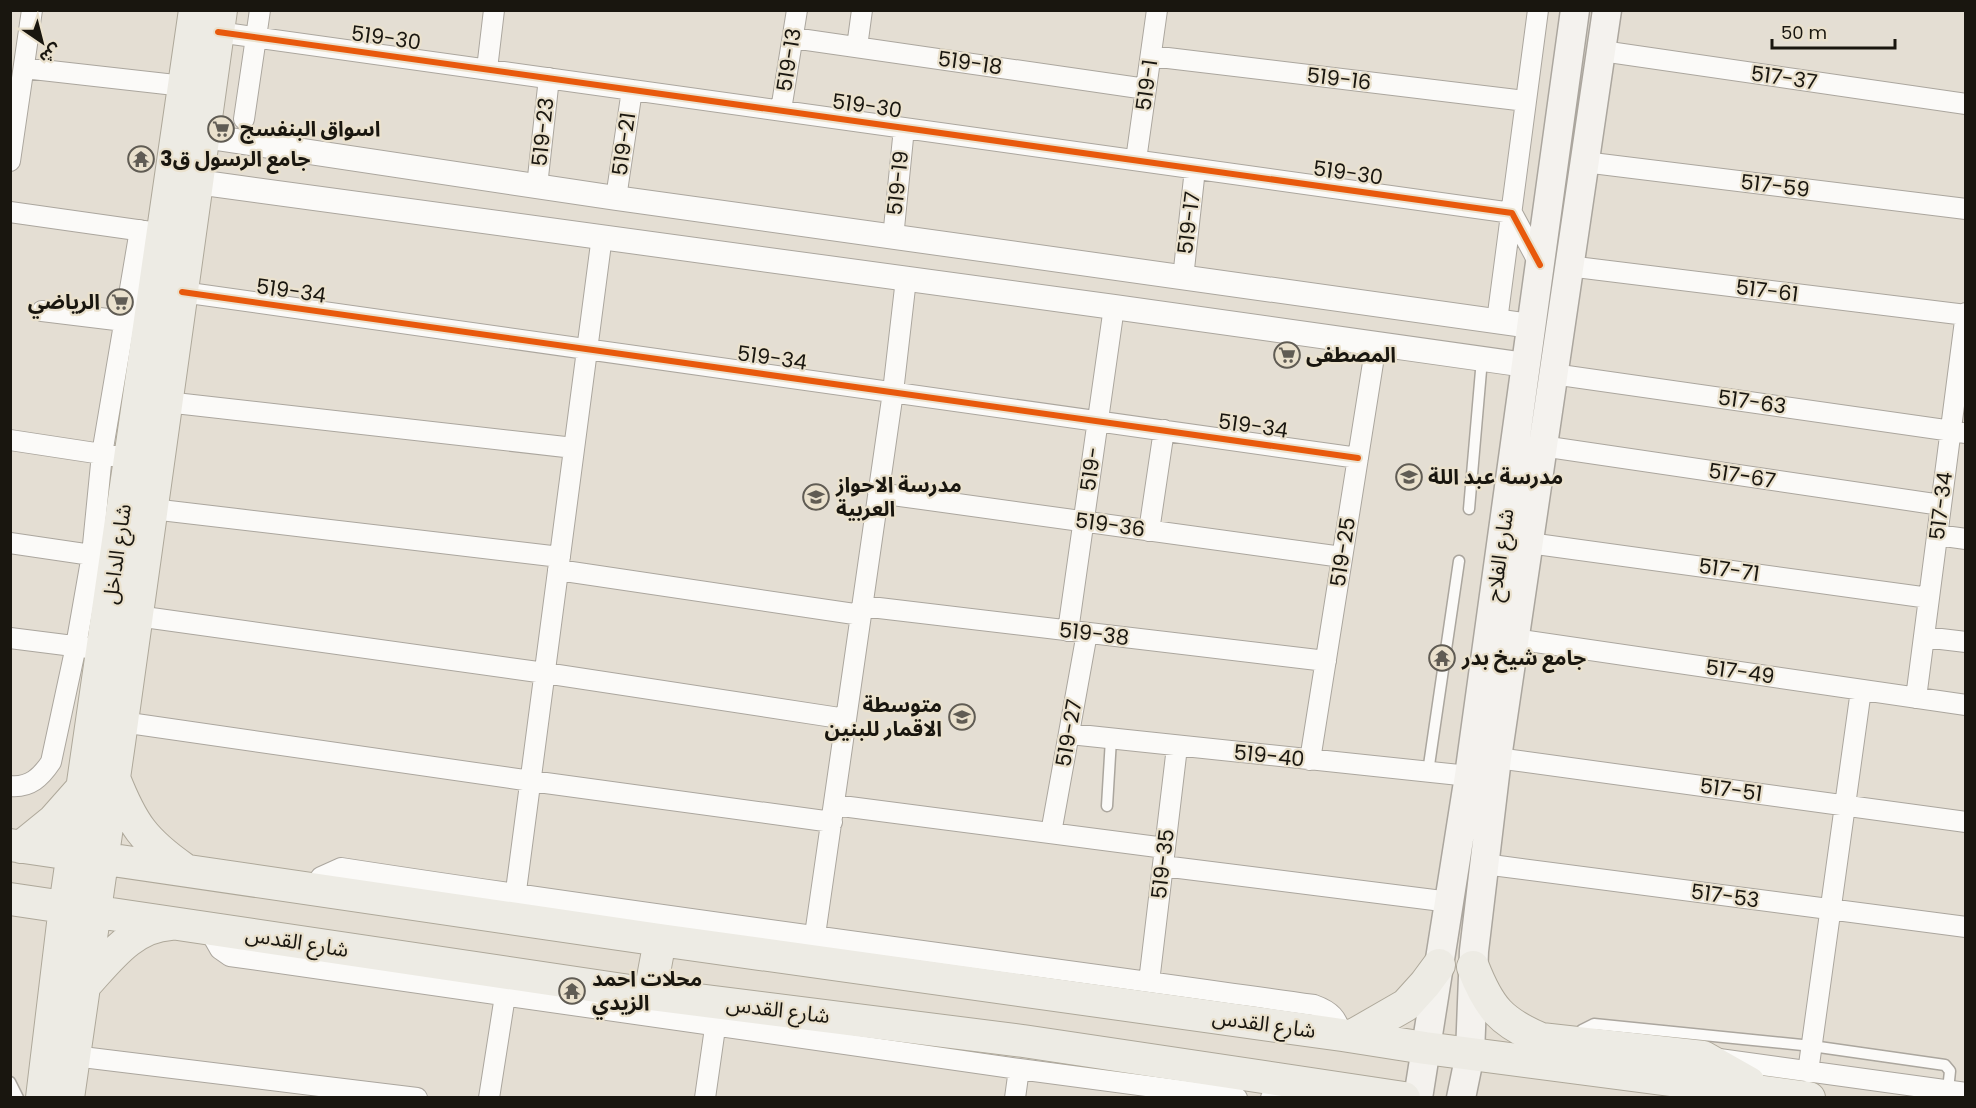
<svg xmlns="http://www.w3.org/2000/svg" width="1976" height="1108" viewBox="0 0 1976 1108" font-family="Poppins,'Noto Sans Arabic',sans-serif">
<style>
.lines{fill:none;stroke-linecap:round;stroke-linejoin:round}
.service-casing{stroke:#aba69e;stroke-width:13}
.minor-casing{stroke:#aba69e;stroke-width:22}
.tertiary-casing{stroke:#aba69e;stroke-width:26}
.secondary-casing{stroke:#aba69e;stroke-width:31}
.primary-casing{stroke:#aea89a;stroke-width:34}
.service{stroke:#fbfaf8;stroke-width:10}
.minor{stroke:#fbfaf8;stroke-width:20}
.tertiary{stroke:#fbfaf8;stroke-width:24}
.secondary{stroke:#f4f2ee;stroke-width:28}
.primary{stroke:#edebe4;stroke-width:32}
.cycleway-casing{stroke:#eae1cd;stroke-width:10}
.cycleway{stroke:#e8590c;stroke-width:6}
.labels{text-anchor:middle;stroke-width:4.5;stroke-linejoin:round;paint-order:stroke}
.street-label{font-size:21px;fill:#19160f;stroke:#eae1cd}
.poi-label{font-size:21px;font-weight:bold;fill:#19160f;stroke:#eae1cd;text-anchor:start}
</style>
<rect width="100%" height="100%" fill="#e4ded3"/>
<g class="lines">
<g class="service-casing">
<path id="service" d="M1469,509l13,-150
M1428,772l31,-211
M1107,806l4,-67
M1576,1038l6,-8 12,-6 218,22 133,19 5,6 -2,19
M10,1082l8,16"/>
</g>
<g class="minor-casing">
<path id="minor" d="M218,32l1294,181 28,52
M793,38l353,51
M857,47l5,-37
M1602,51l364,53
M1151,56l375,45
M24,68l160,18
M487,69l7,-59
M781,110l16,-100
M244,119l16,-109
M1136,160l21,-150
M10,161l22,-151
M1584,162l382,47
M537,186l12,-108
M616,198l16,-108
M10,212l141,20
M893,238l11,-110
M1568,266l398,49
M1183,278l12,-109
M182,292l1176,166
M42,311l82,10
M1497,321l41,-311
M1553,374l413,59
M166,402l408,46
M10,440l105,16
M1542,446l399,59
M878,493l464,64
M152,509l408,48
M1149,531l15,-101
M1937,535l29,4
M10,543l95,14
M1529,543l400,55
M558,570l303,45
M862,606l464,55
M137,616l408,57 301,46
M1068,631l46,-324
M1924,637l42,5
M10,638l79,10
M1514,639l452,66
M1916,698l50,-385
M122,722l409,59 301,41
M1070,734l399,42
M1497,758l469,64
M1310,760l66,-416
M10,786c20,2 31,-9 41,-24l25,-116 16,-91 10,-101 38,-224
M834,805l331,43
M1051,833l36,-200
M1484,864l482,63
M1163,866l287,36
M314,889l7,-12 20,-9c323,50 649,91 973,137 17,6 23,13 28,30
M514,906l88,-670
M208,928l12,21 10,7 789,113 218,29
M815,935l78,-543 13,-113
M1149,982l28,-235
M74,1056l343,42
M1719,1059l247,34
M1808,1072l53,-382
M489,1098l18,-115
M705,1098l12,-84
M1015,1098l4,-29
M1271,1098c10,-2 16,-9 21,-17"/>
</g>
<g class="tertiary-casing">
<path id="tertiary" d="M203,136l413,62 915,128
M197,182l917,125 412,58"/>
</g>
<g class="secondary-casing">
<path id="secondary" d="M1418,1098l51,-322 106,-766
M1461,1098l9,-44 4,-103 23,-193 110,-748"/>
</g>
<g class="primary-casing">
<path id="primary" d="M114,778c18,46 30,63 70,91
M10,845l650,95 682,95 83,13 384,50
M21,847l32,-26 31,-35
M10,899l640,95 373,47 381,57
M1473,967c16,41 28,55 68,72l162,18 46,26
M84,986c25,-27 48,-60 87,-62
M650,994l10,-54
M1352,1036l54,-31 19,-21 14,-19
M42,1098l23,-191 130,-897
M68,1098l51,-355 102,-733"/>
</g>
<use href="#service" class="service"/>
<use href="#minor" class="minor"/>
<use href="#tertiary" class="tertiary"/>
<use href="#secondary" class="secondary"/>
<use href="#primary" class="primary"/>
<g class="cycleway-casing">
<path id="cycleway" d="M218,32l1294,181 28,52
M182,292l1176,166"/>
</g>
<use href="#cycleway" class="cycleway"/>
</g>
<defs>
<g id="supermarket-ring" transform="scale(1.35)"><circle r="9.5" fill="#eae1cd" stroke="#605c54" stroke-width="1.5"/><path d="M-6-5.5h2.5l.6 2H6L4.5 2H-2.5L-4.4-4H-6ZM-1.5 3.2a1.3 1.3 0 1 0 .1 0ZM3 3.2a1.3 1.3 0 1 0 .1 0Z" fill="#605c54"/></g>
<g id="temple-ring" transform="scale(1.35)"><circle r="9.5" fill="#eae1cd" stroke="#605c54" stroke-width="1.5"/><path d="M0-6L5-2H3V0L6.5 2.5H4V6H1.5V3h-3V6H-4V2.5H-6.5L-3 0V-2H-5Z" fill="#605c54"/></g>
<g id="school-ring" transform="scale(1.35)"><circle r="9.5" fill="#eae1cd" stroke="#605c54" stroke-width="1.5"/><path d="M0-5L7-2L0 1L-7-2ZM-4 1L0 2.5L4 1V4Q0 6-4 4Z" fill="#605c54"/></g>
</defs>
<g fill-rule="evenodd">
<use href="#supermarket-ring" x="221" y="129"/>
<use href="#temple-ring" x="141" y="159"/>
<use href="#supermarket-ring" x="120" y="302"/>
<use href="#supermarket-ring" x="1287" y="355"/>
<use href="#school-ring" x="1409" y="477"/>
<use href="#school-ring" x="816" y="497"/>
<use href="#temple-ring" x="1442" y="658"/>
<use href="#school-ring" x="962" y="717"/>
<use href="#temple-ring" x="572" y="991"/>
</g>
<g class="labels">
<g class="street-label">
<text transform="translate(386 38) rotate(8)" y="7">519-30</text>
<text transform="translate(789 60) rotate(-81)" y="7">519-13</text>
<text transform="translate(970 63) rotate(8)" y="7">519-18</text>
<text transform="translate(1784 78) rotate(8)" y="7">517-37</text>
<text transform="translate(1339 79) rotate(7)" y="7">519-16</text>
<text transform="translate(1147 85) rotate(-82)" y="7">519-1</text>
<text transform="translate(867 106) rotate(8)" y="7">519-30</text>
<text transform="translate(543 132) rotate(-84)" y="7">519-23</text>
<text transform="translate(624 144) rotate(-82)" y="7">519-21</text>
<text transform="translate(1348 173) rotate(8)" y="7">519-30</text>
<text transform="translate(898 183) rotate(-84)" y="7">519-19</text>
<text transform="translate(1775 186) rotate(7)" y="7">517-59</text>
<text transform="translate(1189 223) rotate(-83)" y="7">519-17</text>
<text transform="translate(291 291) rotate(8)" y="7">519-34</text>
<text transform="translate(1767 291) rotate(7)" y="7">517-61</text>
<text transform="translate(772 358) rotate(8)" y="7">519-34</text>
<text transform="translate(1752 402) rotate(8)" y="7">517-63</text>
<text transform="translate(1253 426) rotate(8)" y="7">519-34</text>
<text transform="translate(1091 469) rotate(-82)" y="7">519-</text>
<text transform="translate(1742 476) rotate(9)" y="7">517-67</text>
<text transform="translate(1941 506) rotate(-83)" y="7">517-34</text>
<text transform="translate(1110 525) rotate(8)" y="7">519-36</text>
<text transform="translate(1343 552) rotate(-81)" y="7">519-25</text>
<text transform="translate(117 554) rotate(-82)" y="7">شارع الداخل</text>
<text transform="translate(1500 555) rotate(-82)" y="7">شارع الفلاح</text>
<text transform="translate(1729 570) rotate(8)" y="7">517-71</text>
<text transform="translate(1094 634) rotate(7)" y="7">519-38</text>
<text transform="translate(1740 672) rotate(8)" y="7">517-49</text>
<text transform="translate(1069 733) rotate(-80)" y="7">519-27</text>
<text transform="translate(1269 756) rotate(6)" y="7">519-40</text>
<text transform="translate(1731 790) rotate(8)" y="7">517-51</text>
<text transform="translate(1163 864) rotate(-83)" y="7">519-35</text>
<text transform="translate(1725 896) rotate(8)" y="7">517-53</text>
<text transform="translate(297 942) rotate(9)" y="7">شارع القدس</text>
<text transform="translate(778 1010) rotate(7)" y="7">شارع القدس</text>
<text transform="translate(1264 1024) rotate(8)" y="7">شارع القدس</text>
</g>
<g class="poi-label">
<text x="240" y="136">اسواق البنفسج</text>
<text x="160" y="166">جامع الرسول ق3</text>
<text x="100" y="309" text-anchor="end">الرياضي</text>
<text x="1306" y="362">المصطفى</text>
<text x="1428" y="484">مدرسة عبد اللة</text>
<text x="836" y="492">مدرسة الاحواز<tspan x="836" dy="24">العربية</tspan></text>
<text x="1462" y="665">جامع شيخ بدر</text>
<text x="942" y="712" text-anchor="end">متوسطة<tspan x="942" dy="24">الاقمار للبنين</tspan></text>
<text x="592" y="986">محلات احمد<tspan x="592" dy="24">الزيدي</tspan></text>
</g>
</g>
<rect width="1976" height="1108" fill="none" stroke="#19160f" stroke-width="24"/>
<g transform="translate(42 42) rotate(145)" stroke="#eae1cd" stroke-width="4.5" paint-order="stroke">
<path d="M0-4.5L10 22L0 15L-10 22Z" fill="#19160f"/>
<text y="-9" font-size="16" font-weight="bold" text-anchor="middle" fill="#19160f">ش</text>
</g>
<path d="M1772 39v9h123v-9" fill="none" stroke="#19160f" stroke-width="3"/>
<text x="1781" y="39" font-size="18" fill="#19160f" stroke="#eae1cd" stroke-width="4.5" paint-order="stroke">50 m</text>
</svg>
